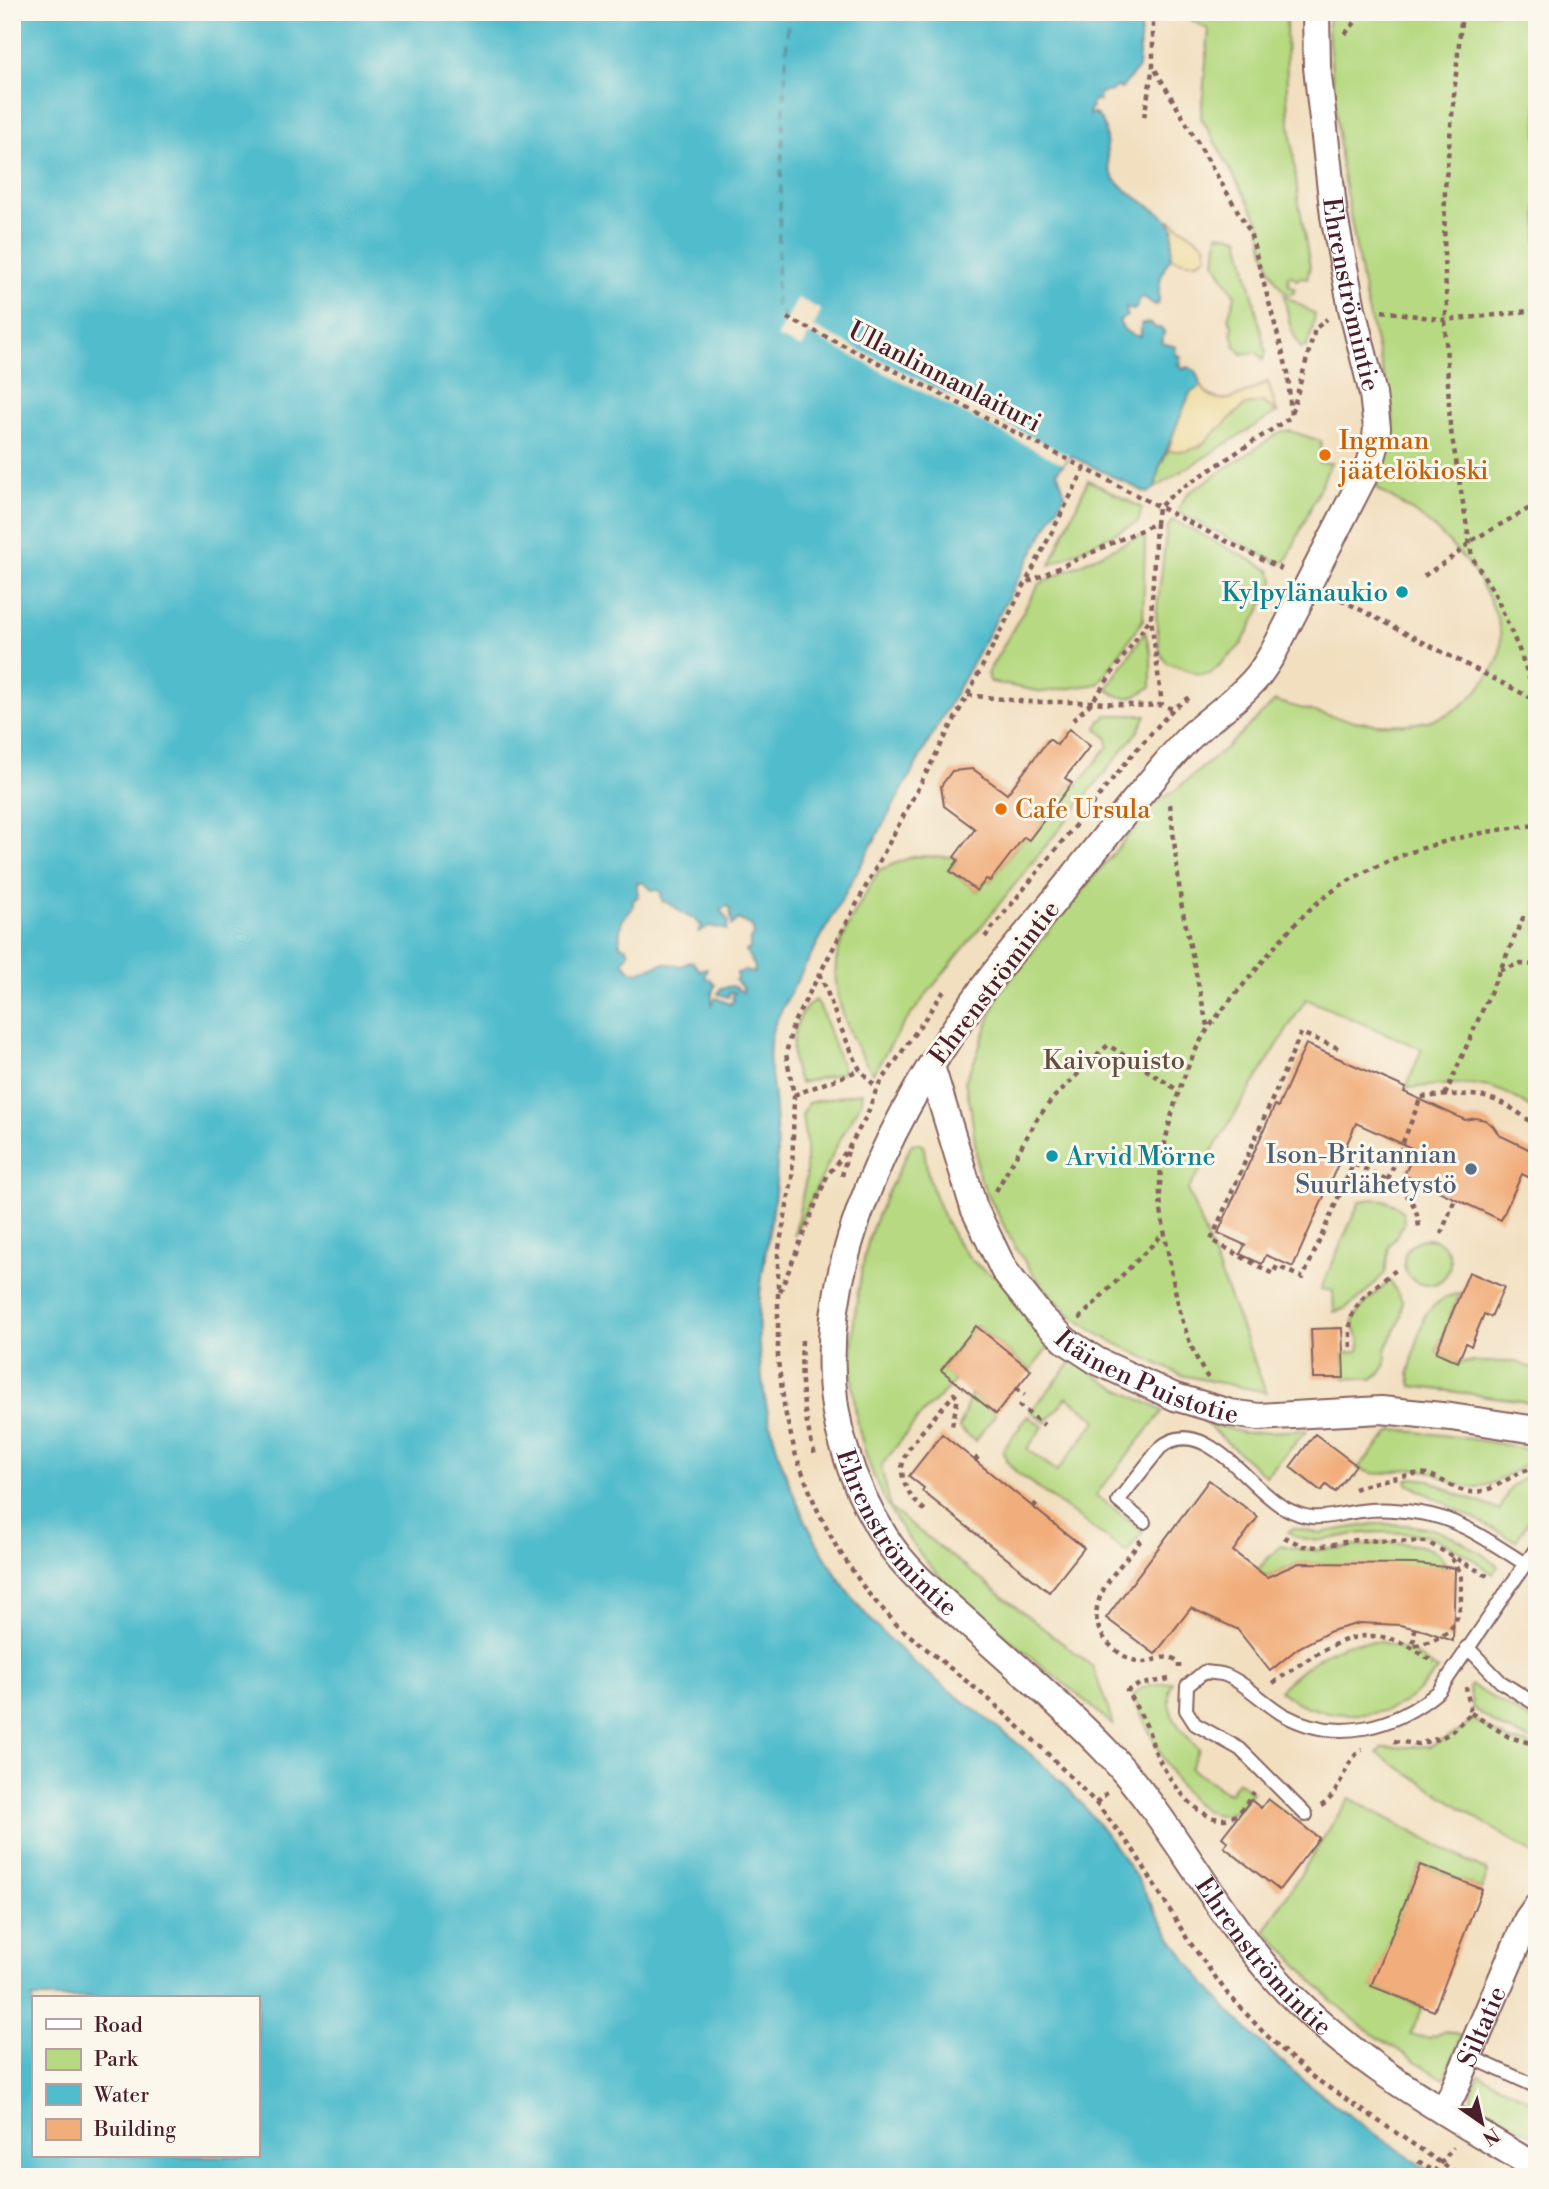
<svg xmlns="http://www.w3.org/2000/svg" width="1549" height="2189" viewBox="0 0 1549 2189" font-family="'Libre Bodoni',serif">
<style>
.green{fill:#b6d981;stroke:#807c56;stroke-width:2}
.sand{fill:#eeda9e;stroke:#9c7c64;stroke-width:2}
.water{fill:#51bccc;stroke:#4e6e7c;stroke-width:2;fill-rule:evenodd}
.pier{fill:#f2dfc0}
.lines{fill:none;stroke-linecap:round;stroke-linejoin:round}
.ferry{stroke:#4c5663;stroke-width:2;stroke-dasharray:9 7;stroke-linecap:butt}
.building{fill:#f1ae7b}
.service-casing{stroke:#85625f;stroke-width:16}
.minor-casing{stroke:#85625f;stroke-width:30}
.path{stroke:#85625f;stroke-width:4.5;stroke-dasharray:5 5;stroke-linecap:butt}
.service{stroke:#fff;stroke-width:12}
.minor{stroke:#fff;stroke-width:26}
.food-dot{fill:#e8710a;stroke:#fbf7ec;stroke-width:2.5}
.culture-dot{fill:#0f9aa8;stroke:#fbf7ec;stroke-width:2.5}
.service-dot{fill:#5c6f8a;stroke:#fbf7ec;stroke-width:2.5}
.labels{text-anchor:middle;stroke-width:6;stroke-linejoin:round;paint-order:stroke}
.street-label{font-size:26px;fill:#4a1f2b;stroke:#fbf7ec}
.food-label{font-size:26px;fill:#c56008;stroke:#fbf7ec;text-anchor:start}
.culture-label{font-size:26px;fill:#0d838f;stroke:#fbf7ec;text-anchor:end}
.park-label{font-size:26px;fill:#654e40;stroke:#fbf7ec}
.service-label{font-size:26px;fill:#4e5e75;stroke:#fbf7ec;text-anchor:end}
</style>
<rect width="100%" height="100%" fill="#fbf7ec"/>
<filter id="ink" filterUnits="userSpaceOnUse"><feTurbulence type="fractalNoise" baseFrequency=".0143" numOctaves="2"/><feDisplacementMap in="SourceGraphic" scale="14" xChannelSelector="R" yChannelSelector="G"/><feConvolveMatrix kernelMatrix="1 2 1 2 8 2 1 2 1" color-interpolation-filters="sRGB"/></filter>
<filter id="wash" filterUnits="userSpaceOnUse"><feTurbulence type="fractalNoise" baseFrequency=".00686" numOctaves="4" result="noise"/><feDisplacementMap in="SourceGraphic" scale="28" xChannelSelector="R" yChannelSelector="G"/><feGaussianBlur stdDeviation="1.57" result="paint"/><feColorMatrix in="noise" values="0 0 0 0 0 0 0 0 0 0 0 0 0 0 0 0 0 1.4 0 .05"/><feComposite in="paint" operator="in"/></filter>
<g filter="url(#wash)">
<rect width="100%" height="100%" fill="#f2dfc0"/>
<path class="green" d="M1184,12h102l1,87 11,98 12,70 -3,11 -5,-1 -5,3 -6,-5 -3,1 1,10 6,3 -2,5h-5c-18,-12 -26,-50 -28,-71l-59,-106 8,-87 -16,-9z
M1329,12h208v1102c-43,-39 -78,-30 -131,-26l16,-39 -116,-50 -118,191 78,202 -85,-17 -80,-39 -32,-22 -29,-31 -24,-34 -37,-72 -8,-68 -6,-28 11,-24 22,-61 61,-78 96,-114 23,-16 49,-41 48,-46c44,12 95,29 142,22 25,-3 48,-16 63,-36 6,-8 14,-17 18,-27 13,-36 -21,-89 -46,-114 -10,-11 -23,-24 -36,-32 -13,-10 -27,-16 -40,-27l16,-49 1,-24 -28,-117 -24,-133 -13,-134z
M1218,234l21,3 27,115 -3,8 -6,-8 -15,2 -8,-9 1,-3 -4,-9 2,-6 -5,-9 7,-22 -20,-33z
M1284,295l31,19 -3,18 -6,15 -5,1 -10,-19z
M1263,402l14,10 -122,76 4,-20 9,-17h18l13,-4 46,-42z
M1282,431h8l31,10 -2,22h12l-44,97 -7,4 -99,-50 -3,-5 9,-15z
M1088,480l54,28 -4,14 -88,43z
M1173,520l97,50 4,9 -1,7 -32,59 -31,29h-12l-31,-11 -7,-10 -4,-36 11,-89z
M1139,536l6,2 -2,82 -45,64 -55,8 -52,-10 -4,-8 52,-90z
M1145,632l6,23v32c-16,11 -30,16 -44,1z
M1106,715h40l-8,16 -208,259 -29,38 -28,45c-22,-29 -45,-84 -35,-121 5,-22 29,-60 41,-82l35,-14 40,1 4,3 -8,11 27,20 10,-12 3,2 34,-44 5,3 43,-57 5,3 31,-40 -1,-8 -10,-9 3,-9h3z
M815,1000l4,4 24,66 -2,3 -41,10c-13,-24 -9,-67 15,-83z
M862,1092l-1,11 -22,38 -45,95 12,-58v-35l-4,-27 6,-13z
M917,1143l6,2c3,11 3,22 6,33 10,33 34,91 71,99l51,66 -20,27 -55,-44 -35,43 14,12 -34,34 -40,51 10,43 202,158 21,59c-54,-49 -114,-90 -166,-141 -82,-82 -110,-178 -90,-292 4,-23 8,-50 17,-72 10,-26 25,-52 37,-77z
M1374,1199l10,1 13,6 6,7 1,11 -15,22 -4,27 -26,26 -15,10 -10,3 -1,-21 -12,-2 39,-88z
M1404 1262a23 23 0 1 1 46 0a23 23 0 1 1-46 0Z
M1390,1281l12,20 -1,16 -15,33v14l-5,8 -9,7 -28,-1 -1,-24 16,-3c4,-16 -4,-16 -6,-27 -1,-12 28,-35 37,-43z
M1460,1293l-24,59 22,10h58l21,8v35l-21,-5 -104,-14 -3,-14 15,-55 9,-11 13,-9z
M1074,1359l31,23 58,29 -67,84 47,36 -16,22 -111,-81 -10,-12 -3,-10 25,-34 15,11 -16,22 30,22 40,-51 -30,-23 -21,26 -15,-12z
M971,1394l25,20 -21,27 -16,-13z
M1204,1422l40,11 63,-3 -41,46z
M1392,1430c49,4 97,10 145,22v6c-21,9 -45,33 -70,29 -19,-3 -36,-20 -56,-18 -25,1 -27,11 -53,-1z
M1534,1473l3,1v32l-21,35 -108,-57 -1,-3 5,-3 18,2 26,14 44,16c8,-23 12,-26 34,-37z
M1374,1524c56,-1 80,8 124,42l-5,8c-22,-17 -48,-36 -77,-40 -19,-2 -40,-3 -60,0 -24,4 -45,13 -68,-2l5,-4 25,5z
M1392,1542l29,4 16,6 11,15 -149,-4 -32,14 -10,-7 24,-25c38,11 73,-1 111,-3z
M1382,1642l29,10 27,18c-13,14 -27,31 -45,38 -35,12 -86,7 -114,-18 20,-19 47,-42 75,-47 9,-2 19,-1 28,-1z
M1172,1682c-11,29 8,48 27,67l-9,19 39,26 9,-13 14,11c-5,7 -11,16 -19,20 -45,22 -85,-86 -100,-115 7,-14 25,-12 39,-15z
M1471,1685l66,39v18l-34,-13 -30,-21 -4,-20z
M1473,1719l37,22 15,2 12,7v107l-160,-104 6,-5 47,-2 30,-15z
M1349,1798l139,74 -6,17 -62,-24 -48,121 51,21 -13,28 19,3 16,-7 16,5 -17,43 -76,-48 -36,-30 -67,-71z
M1479,2074l58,30v34l-65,-39v-11z"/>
<path class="sand" d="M1169,219l36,25 2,12c-11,11 -23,5 -36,2 -11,11 -13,30 -12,45l-4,2 -11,-8 -9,1 39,-69z
M1151,323l4,5h5l4,3 -2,13 14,3 -1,7 6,3 -2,3 2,3h-3l5,6 5,-2 7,4c3,5 4,11 7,16 16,26 46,4 66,-5l9,30 -14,-10 -18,3 -46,42 -13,4h-18l10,-31 -46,-84h9v-12z"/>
<path class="water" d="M12,12h1130l-4,56 -17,21 -4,-3 -6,5 -11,2 -1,8 -5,-1 -3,3 1,5 -3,1v6l4,-2c20,10 9,41 18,60 9,20 57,40 61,53 2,7 -1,23 -1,32 -11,12 -13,30 -12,45l-4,2 -11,-8 -4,1 -4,10 -3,2 -7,-3 1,9 -8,5c4,10 12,15 22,15v-12l10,-1 4,5h5l4,3 -2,12 14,4 -1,7 6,3 -2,3 2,3 -3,1 5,5 5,-2 7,4 6,15 -11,7 -31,75 -4,20 -8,5 -76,-37 -14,15 8,23 -278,505c-5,11 -12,22 -15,33 -6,22 0,44 2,66 3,33 5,68 0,102 -5,36 -13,71 -15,108 -6,129 55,268 152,352 56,47 119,86 168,141 19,22 37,45 53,70 15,22 26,47 41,69 68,102 165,170 265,237h-1426zM637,883h7l8,7h5l4,2 1,9c16,3 15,13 33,18l3,5h4l-3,8 11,-6 17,4 1,-9 -7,-11 6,-4 3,2 2,17 6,-6 14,7 2,9 -4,4v10l-4,2 9,16 -1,6 -9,-2 -8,2v6l-2,1 9,9 -1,3 -11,-6 -11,2 -3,6 10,3 1,-4h6l-3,4 2,3 -4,4 -14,-6 -4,6v-10l3,-10h-2l-2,-5h-4l-2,-3 2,-8 -8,2 -7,-9 -11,5 -17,-3 -26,10 -7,-2 -8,-9 6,-9 -2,-5 -7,-3c-1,-4 0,-19 2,-24 4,-9 12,-8 11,-20l5,-5zM33,1998h224v158h-224z"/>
<path class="pier" d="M798,298l23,12 -7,17 256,129 -7,8 -254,-130 -7,14 -25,-11z"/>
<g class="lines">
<path class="ferry" d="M787,318l-11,-12 12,-294"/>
</g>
<g id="blocks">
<path class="building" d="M1069,729l21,17 -25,32 7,5 -43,57 -5,-3 -34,44 -4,-2 -9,12 -27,-20 8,-11 -4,-3 21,-28 -31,-23 -3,-20 11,-15 21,-2 34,25 42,-55 8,6z
M1306,1044l100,44 -2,4 61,28 11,-2 9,2 8,6 6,9 38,18v10l-7,15 -8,-4 -21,46 -97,-45 12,-25 -60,-27 -63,144 -27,-12 -4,9 -22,-10 5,-9 -27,-12 57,-128 3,2z
M1469,1272l35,15 -13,30 -7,-3 -13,32 -5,-3 -8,19 -22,-10z
M976,1326l55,44 -35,44 -55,-44z
M1342,1328l2,50h-31l-2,-49z
M942,1434l142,114 -35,44 -127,-101 2,-3 -15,-12z
M1315,1434l41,31 -21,27 -9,-7 -5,6 -31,-24z
M1209,1480l49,37 -25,34 34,26 32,-14 116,1 40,4 -2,73 -27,-10 -26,-6 -40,-2 -29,8 -33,17 -28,23 -33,-42 -46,-21 -36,46 -49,-36z
M1268,1799l51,39 -40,52 -55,-43 4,-5 -6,-5 29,-37 10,8z
M1420,1865l62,24 -48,122 -63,-25z"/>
</g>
</g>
<g filter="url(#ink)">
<use href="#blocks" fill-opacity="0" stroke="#85625f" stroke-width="2"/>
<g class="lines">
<g class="service-casing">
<path id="service" d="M1144,1522l-26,-21 42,-53c42,-37 90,41 123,59 33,18 44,8 78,4 17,-3 41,-1 59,2 39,5 72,30 105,51
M1467,1647l34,35 36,23
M1306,1815l-66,-66 -45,-25 -9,-14 1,-24 17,-14c6,1 15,1 21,3 18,6 41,30 59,40 53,29 111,13 155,-24l98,-144
M1469,2056l68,31"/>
</g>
<g class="minor-casing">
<g id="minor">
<path id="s1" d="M1316,12l1,55 17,149 18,93 21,85 4,34 -2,19 -5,17 -97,189c-5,8 -10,17 -16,24 -19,23 -45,39 -66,59 -12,11 -22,24 -33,37 -36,42 -70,86 -105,129 -25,31 -51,60 -74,92 -89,123 -183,300 -134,456 9,31 24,62 41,89 21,33 53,58 82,84 46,42 94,82 137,127 66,69 107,157 170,228 72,82 170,134 262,190"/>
<path id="s2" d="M931,1066l43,142 30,62 38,48 24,23 31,20 78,36 55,16 29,4 122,-7 70,7 86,13"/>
<path id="s3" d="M1443,2111l9,-16 75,-175 10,-14"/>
</g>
</g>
<path class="path" d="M1462,12l-17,176 -1,71 3,47 -2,14 5,105 22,132 23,37 25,58 17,48
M1345,34l19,-22
M1144,117l9,-51v-54
M1382,311l63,9 71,-7 21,-4
M787,318c168,80 331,170 497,252
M1292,413l23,-84 12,-10
M1085,468l-117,226 -175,330 -7,30 8,41 -2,85 -14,73v108l7,50 11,45 20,51 20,39 31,46 31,34 93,75 52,48 53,54 38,48 54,89 39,53 37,40 46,42 152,102
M1156,523l-5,95 11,87
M1424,576l34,-23 13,-12 66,-37
M1028,582l128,-59 2,-15 15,-14 118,-77 -3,-44 -38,-141 -97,-166
M1332,595l205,106
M968,695l60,7h64l52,4 18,-1 11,4
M1073,720l19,-18 58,-83
M1170,804l11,99 27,127
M985,937l147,-182 41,-46 17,-12
M1500,970l20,-6 17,1
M820,973l19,51 21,46 17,18
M1338,1048l-37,-15 -90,207 62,34 4,-8 26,12 50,-114c22,10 53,20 62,45 3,6 3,15 5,22
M794,1095l66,-25
M1445,1095l78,-177 14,7
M842,1176l6,-26
M1388,1180l33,-83c54,-4 72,-7 116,30
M996,1191l41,-72 16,-21 55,-53 71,46
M1441,1234l14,-35
M780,1292l47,-116 21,-27 19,-34 10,-27 69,-100
M1079,1319l85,-86
M802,1340c-2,42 1,75 13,115
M1351,1347c-1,-9 -2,-19 0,-28 5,-20 30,-37 45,-49
M1208,1378c-23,-34 -32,-80 -39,-120 -4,-24 -10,-50 -9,-74 1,-44 23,-119 48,-155 14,-20 31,-39 47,-58 27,-34 57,-70 95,-91 59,-33 120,-48 187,-55
M1016,1388l9,7
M1018,1405l26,20
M975,1461l5,-7
M1354,1489c12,-5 61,-18 73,-15 17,5 31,20 50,18 23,-3 37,-22 60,-24
M1033,1507l6,-6
M925,1510c-16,-11 -30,-36 -19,-56 9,-17 35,-44 48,-60l4,4 -7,32
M1284,1537l19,9 15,1 37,-7 72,2 64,36
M1141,1540c-23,30 -68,69 -30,106 9,8 20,16 33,16 13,-1 25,-11 35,1v5
M1415,1628l-2,18c30,-6 48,-19 48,-51 0,-7 1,-16 -1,-23 -3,-6 -8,-13 -12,-19
M1169,1679l-31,6 -11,6c7,13 16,26 21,39 3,7 4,14 7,21 10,24 50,86 82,63 7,-5 12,-15 17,-22
M1273,1683c59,-40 95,-72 161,-20
M1471,1713l38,24 28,8
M1394,1741l24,3 23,-6 8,-4 22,-21 -5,-26
M1096,1803l12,-11
M1321,1806c22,-14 20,-41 41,-57
M1419,2164l1,-2 15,10 18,-25"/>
<use href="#service" class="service"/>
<use href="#minor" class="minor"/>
</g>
</g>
<g class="food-dot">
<circle cx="1325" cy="455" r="7"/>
<circle cx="1001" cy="809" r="7"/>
</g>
<g class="culture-dot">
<circle cx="1402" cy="592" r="7"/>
<circle cx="1052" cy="1156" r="7"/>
</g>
<circle class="service-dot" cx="1471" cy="1169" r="7"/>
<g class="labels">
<g class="street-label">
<text dy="9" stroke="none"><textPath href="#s1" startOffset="285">Ehrenströmintie</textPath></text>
<text transform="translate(945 376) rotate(27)" y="9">Ullanlinnanlaituri</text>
<text transform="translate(994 982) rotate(-53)" y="9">Ehrenströmintie</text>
<text dy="9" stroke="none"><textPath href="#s2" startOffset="401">Itäinen Puistotie</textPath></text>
<text dy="9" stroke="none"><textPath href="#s1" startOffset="1713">Ehrenströmintie</textPath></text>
<text dy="9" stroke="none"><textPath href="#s1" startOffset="2278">Ehrenströmintie</textPath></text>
<text dy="9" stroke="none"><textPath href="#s3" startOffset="93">Siltatie</textPath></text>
</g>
<g class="food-label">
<text x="1339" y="449">Ingman<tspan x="1339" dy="30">jäätelökioski</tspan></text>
<text x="1015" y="818">Cafe Ursula</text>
</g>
<g class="culture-label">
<text x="1388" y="601">Kylpylänaukio</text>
<text x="1066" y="1165" text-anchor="start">Arvid Mörne</text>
</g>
<g class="park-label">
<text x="1114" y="1069">Kaivopuisto</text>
</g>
<g class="service-label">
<text x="1457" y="1163">Ison-Britannian<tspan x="1457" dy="30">Suurlähetystö</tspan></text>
</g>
</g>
<rect width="1549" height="2189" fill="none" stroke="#fbf7ec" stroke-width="42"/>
<rect x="32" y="1996" width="228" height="161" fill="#fbf7ec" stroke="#b4a19f" stroke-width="2"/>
<rect x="46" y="2019" width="35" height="10" fill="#ffffff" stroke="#b4a19f" stroke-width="2"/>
<text x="94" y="2032" font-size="21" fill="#4a1f2b">Road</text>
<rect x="46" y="2049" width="35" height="21" fill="#b6d981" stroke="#b4a19f" stroke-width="2"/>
<text x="94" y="2066" font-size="21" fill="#4a1f2b">Park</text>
<rect x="46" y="2084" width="35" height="21" fill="#51bccc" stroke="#b4a19f" stroke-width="2"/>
<text x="94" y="2102" font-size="21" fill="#4a1f2b">Water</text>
<rect x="46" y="2119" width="35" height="21" fill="#f1ae7b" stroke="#b4a19f" stroke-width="2"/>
<text x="94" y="2136" font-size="21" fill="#4a1f2b">Building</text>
<g transform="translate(1482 2123) rotate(146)" stroke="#fbf7ec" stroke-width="5" paint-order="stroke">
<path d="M0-5L12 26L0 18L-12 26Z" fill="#4a1f2b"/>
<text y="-10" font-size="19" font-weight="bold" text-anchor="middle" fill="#4a1f2b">N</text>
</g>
</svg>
